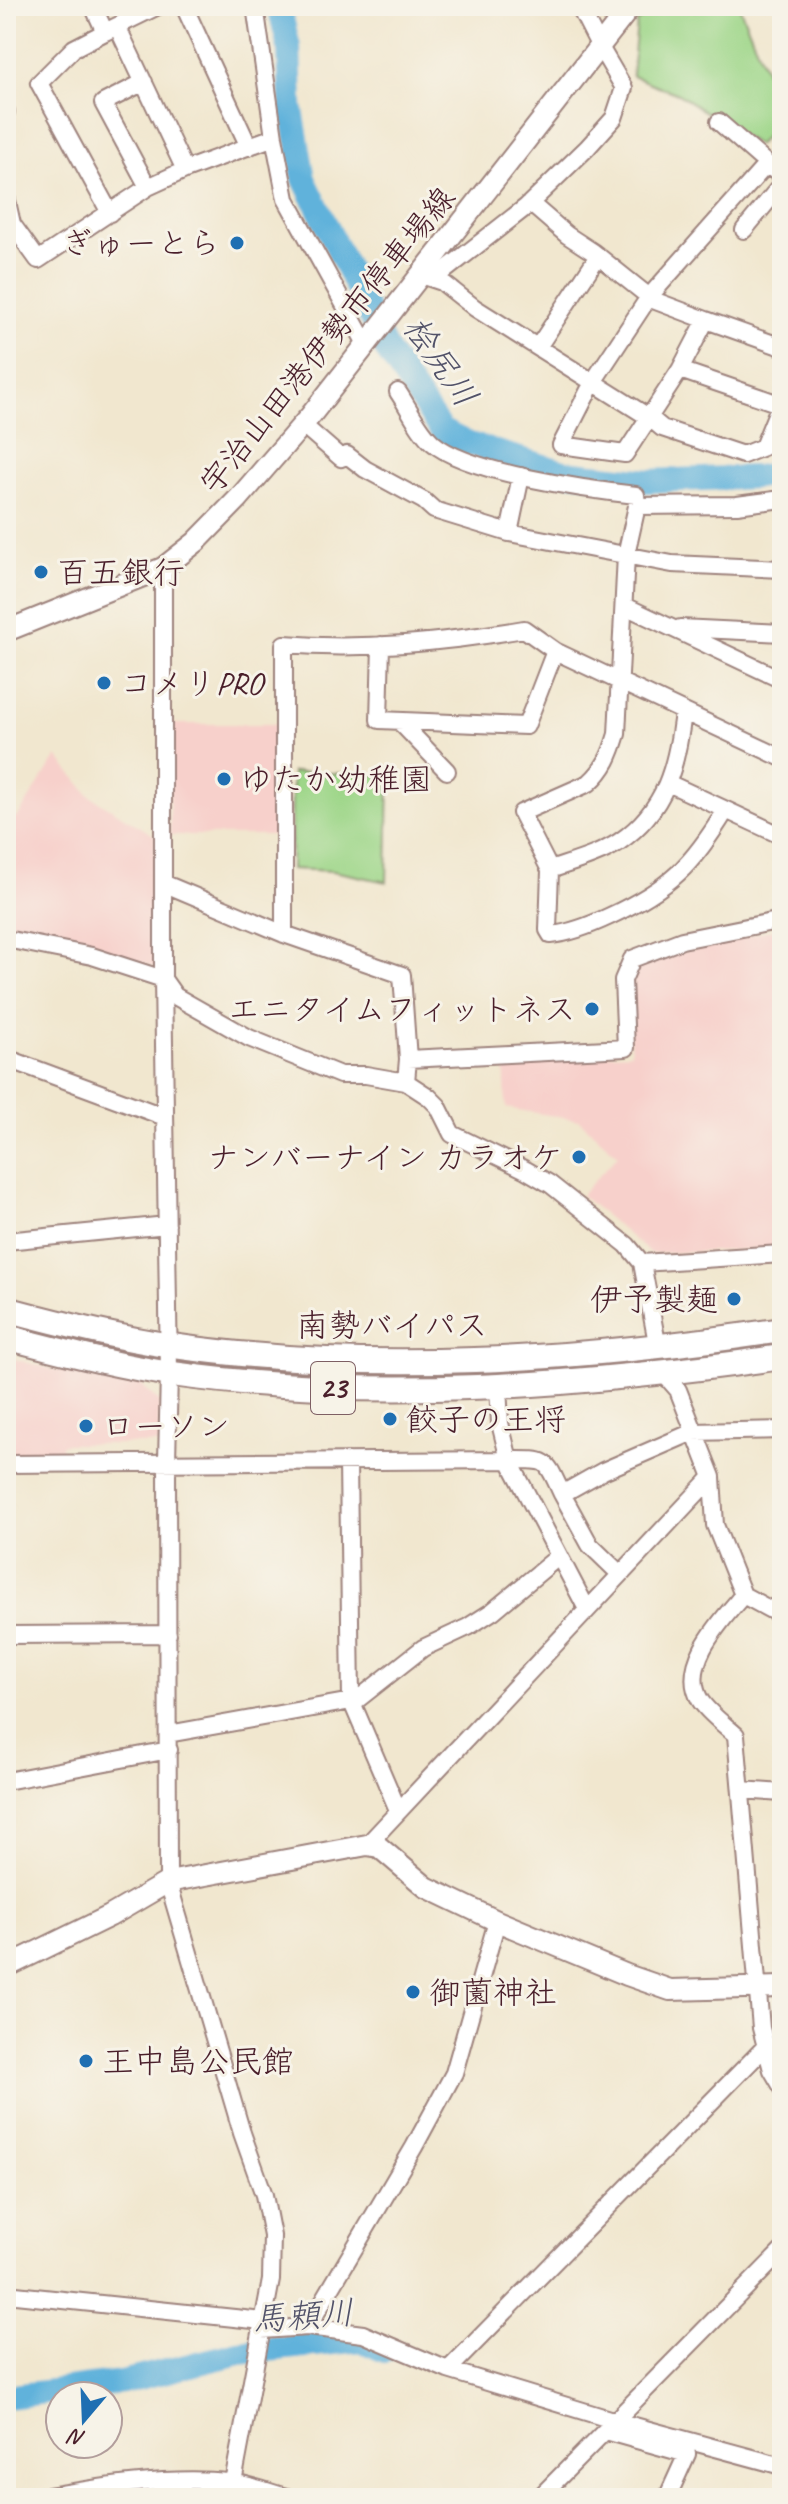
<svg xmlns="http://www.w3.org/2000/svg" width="788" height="2504" viewBox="0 0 788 2504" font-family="Caveat,'Klee One',sans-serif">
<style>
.built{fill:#f7d0cb}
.green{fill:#9dd688;stroke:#747a5a;stroke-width:2}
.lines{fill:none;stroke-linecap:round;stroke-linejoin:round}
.river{stroke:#60b2db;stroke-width:24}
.minor-casing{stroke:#9e837d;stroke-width:20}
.major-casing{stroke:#9e837d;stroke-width:24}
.highway-casing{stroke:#9e837d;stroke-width:28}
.minor{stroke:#fff;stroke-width:16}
.major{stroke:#fff;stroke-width:20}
.highway{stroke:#fff;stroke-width:24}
.poi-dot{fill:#1f6fb2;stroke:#f7f3e8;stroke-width:3}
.labels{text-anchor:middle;stroke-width:6;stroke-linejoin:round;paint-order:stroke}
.shield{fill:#f7f3e8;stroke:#7e5f64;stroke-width:2}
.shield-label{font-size:30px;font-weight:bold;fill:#4a1f2b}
.poi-label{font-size:32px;fill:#4a1f2b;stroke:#f7f3e8;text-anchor:start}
.street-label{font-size:32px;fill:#4a1f2b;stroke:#f7f3e8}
.water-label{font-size:34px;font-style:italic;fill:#525269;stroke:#f7f3e8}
</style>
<rect width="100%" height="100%" fill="#f7f3e8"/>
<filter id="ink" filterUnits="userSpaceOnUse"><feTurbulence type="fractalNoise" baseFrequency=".0125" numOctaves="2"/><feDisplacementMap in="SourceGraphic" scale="16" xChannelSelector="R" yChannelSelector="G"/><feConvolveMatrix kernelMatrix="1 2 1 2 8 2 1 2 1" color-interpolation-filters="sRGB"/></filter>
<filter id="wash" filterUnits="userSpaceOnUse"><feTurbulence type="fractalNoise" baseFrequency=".006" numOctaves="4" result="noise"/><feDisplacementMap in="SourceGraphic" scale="32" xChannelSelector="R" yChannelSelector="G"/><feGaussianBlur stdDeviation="1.8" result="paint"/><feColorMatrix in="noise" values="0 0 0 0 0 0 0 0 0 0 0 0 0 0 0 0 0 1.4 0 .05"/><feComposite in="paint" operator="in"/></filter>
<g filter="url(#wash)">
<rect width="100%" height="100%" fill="#f1e7cf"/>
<path class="built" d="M169,724h108l2,111h-109z
M57,756l33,40 65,40 1,132 -54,-20 -96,-16v-121l11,7z
M782,927v321l-131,6 -70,-59 37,-40 -39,-35 -73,-12 -2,-49 127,-6 -6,-65 10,-24z
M6,1357l53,14v-5l76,13 24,23v42h-94l-4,1v9l-55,2z"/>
<path class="green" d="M659,6h80l43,103v11l-25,25 -79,-51 -46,-18 5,-54z
M292,772l97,3 -2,107 -54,-11 -42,-2z"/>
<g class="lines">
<path class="river" d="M279,6l10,41 2,58 13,74 83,172 54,79 28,14 95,28 85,9 107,-4 26,-4
M6,2397l116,-15 117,-29 122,-13 24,11"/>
</g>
</g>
<g filter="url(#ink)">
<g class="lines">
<g class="minor-casing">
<path id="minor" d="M93,6l12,26 53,-26
M184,6l65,141
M255,6l19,131 12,62 80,145
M117,26l68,144 89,-33
M105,32l-31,16 -35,35 71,130
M144,82l-41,21 45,84 37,-17
M6,111v1
M719,122l63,55
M767,164l-118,133 -56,85 -32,63 64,9 55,-84 26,-50 76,27
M6,197l6,27 26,36 110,-73
M530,203l37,32 26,17 60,48 53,20
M744,230l38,-46
M421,275l21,7 33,26 175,110 12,10 81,27 20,-8 17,-42
M434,279l92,-72 61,-59 27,-30 10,-30 -24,-41 -21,-41
M538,347l60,-91
M680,370l102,35
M398,392c11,16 21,39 35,51 34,30 157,47 203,52l1,11
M303,425l38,33 6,-3 18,14 59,32 10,9 75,23 163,31 110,5
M509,533l12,-57
M163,568v411l6,394 -2,88 1,421 74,251 22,62 8,41 -1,44 -41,218
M625,606l157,74
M680,628l102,5
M381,645l-2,75 147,6 29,-75
M399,721l48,50
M668,783l114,53
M726,810c-34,56 -56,78 -116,106 -19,9 -39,17 -59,19l-3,-5 2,-60 -29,-57 68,-30c16,-14 22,-29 28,-49l9,-179 11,-49 100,-1 45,-6
M550,870c23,-8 49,-15 69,-28 47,-32 58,-77 64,-130
M163,883l121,51 118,41 6,84 -2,23
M284,934v-290c80,7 161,-2 240,-15l31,22 227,107
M6,939l86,17 71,23 12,17 74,42 91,37h26l40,7 23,15 9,9 14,28 74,36 24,14 77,61 15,18 16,85
M6,1058l159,59
M408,1059l218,-11 -3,-68 9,-21 50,-19 100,-20
M6,1241l161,-16
M642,1263l140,-9
M664,1374l14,16 34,87 3,48 28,70 39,21
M498,1386l2,37 9,37c41,0 36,-2 53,34l41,-23 90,-39 89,-2
M348,1461l3,239 47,110
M6,1464l503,-4 78,149
M562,1494l28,51 30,29
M743,1595c-21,25 -64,69 -43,105 8,13 25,25 36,35l25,293 11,42 10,17
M6,1635l162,-1
M168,1734l189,-34 66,-52 45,-21 25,-16 66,-55
M6,1781l163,-31
M741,1790l41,3
M367,1845l345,-368
M497,1921l-43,152 -40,74 -106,180 55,7 85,36 168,51 166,45
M6,2294l257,27
M261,2330l47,-3
M448,2370l317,-323
M605,2431l82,23 -20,44
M37,2498c62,-11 129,-22 192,-16 21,2 41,11 61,16
M539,2498l243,-247"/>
</g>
<g class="major-casing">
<path id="major" d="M6,631l157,-63 33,-26 43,-44 72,-83 320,-409
M6,1967l104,-51 58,-34 199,-37 12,2 47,40 71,34 130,54 43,15 112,-3"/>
</g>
<g class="highway-casing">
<path id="highway" d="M6,1309c52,14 106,28 160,36 202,30 415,15 616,-15
M6,1337c55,14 110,29 166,37 202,28 409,12 610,-17"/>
</g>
<use href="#minor" class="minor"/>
<use href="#major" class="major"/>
<use href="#highway" class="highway"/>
</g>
</g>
<g class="poi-dot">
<circle cx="237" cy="243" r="8"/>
<circle cx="41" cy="572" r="8"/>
<circle cx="104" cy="683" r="8"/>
<circle cx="224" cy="779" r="8"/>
<circle cx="592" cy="1009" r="8"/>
<circle cx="579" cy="1157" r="8"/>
<circle cx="734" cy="1299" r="8"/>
<circle cx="390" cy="1419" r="8"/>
<circle cx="86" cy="1426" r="8"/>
<circle cx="413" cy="1992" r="8"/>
<circle cx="86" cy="2061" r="8"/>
</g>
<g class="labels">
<rect class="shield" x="311" y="1362" width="44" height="52" rx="6"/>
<g class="shield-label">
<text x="333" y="1398">23</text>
</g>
<g class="poi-label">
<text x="221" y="254" text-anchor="end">ぎゅーとら</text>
<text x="57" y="583">百五銀行</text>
<text x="120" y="694">コメリPRO</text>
<text x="240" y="790">ゆたか幼稚園</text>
<text x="576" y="1020" text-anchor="end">エニタイムフィットネス</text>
<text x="563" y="1168" text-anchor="end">ナンバーナイン カラオケ</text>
<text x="718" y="1310" text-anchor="end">伊予製麺</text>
<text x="406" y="1430">餃子の王将</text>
<text x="102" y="1437">ローソン</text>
<text x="429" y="2003">御薗神社</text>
<text x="102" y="2072">王中島公民館</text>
</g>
<g class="street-label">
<text transform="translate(327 340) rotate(-51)" y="11">宇治山田港伊勢市停車場線</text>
<text x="392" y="1336">南勢バイパス</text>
</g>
<g class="water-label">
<text transform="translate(441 361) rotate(55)" y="12">桧尻川</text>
<text transform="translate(303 2315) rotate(-4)" y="12">馬頼川</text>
</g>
</g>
<rect width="788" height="2504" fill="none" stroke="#f7f3e8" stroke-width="32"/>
<g transform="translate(84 2420) rotate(199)"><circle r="38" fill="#f7f3e8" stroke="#b29e9c" stroke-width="2"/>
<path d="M0-6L14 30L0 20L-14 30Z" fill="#1f6fb2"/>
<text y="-12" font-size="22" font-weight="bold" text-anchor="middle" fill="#4a1f2b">N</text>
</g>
</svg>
